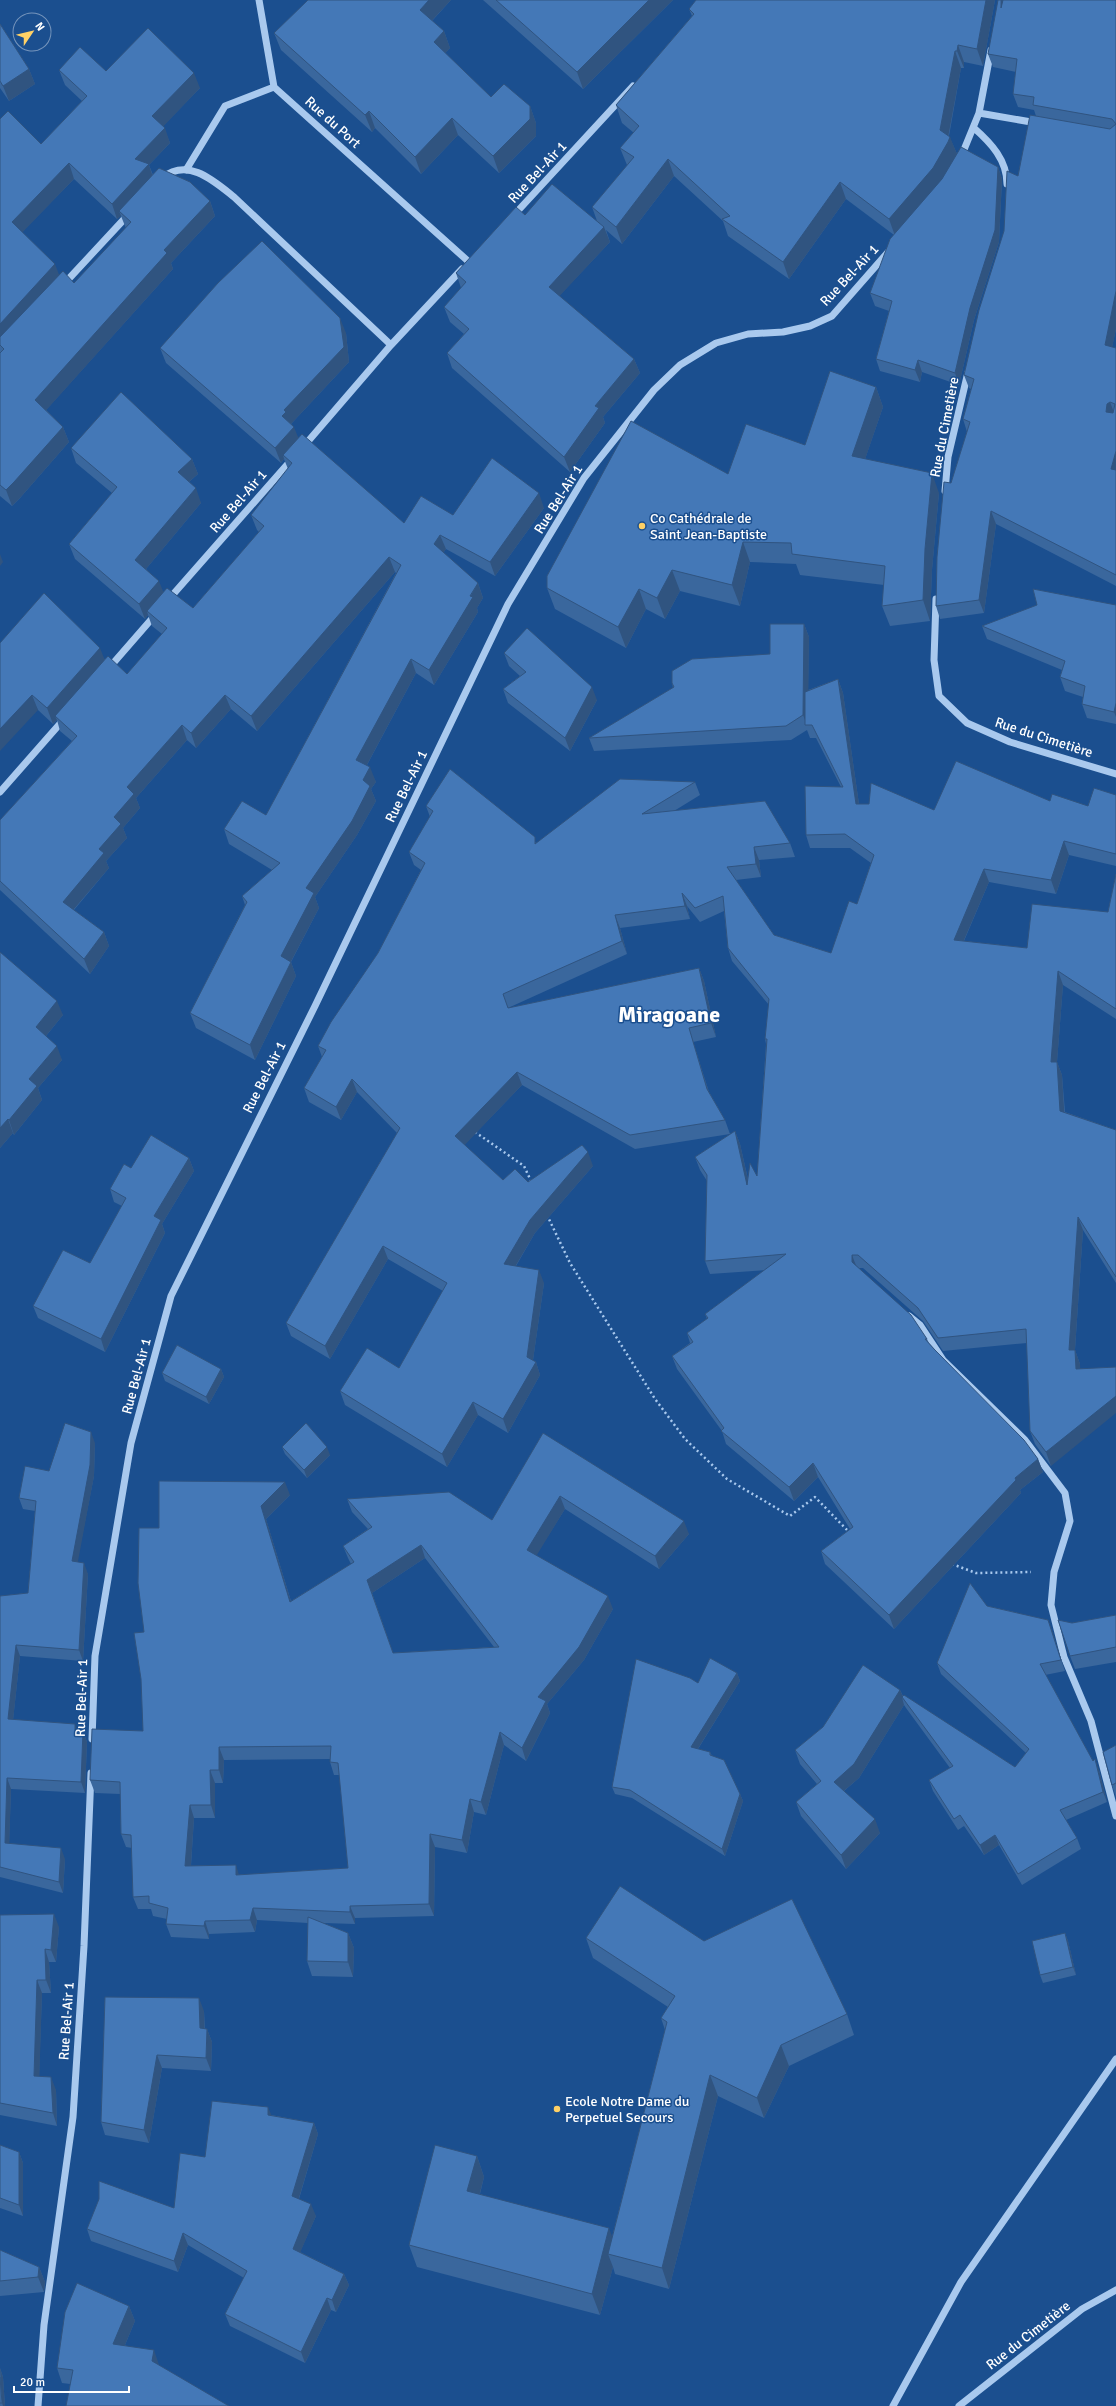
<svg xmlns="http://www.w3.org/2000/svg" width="1116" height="2406" viewBox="0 0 1116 2406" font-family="Signika,sans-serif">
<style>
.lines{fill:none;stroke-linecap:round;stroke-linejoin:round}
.path{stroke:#a9c9ee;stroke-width:2.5;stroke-dasharray:2 3;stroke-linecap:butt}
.minor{stroke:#a9c9ee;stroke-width:7}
.wall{fill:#3a679d;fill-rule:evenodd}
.shaded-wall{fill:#305480}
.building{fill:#4478b7;stroke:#305480;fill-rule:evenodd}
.poi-dot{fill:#ffd166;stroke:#1b4f8f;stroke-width:1.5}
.labels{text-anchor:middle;stroke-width:3;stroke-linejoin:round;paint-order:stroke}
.street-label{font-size:14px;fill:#fff;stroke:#1b4f8f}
.poi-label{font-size:14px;fill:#fff;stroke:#1b4f8f;text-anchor:start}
.town-label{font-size:22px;font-weight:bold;fill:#fff;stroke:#1b4f8f}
</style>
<rect width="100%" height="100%" fill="#1b4f8f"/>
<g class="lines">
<path class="path" d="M475,1132l49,34 7,15
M547,1215l23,48 85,136 30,40 42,40 63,37 25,-19 34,35
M952,1564l24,9 55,-1"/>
<path class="minor" d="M259,0l15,87
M979,113l58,10
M974,128c17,15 33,32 33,56
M961,157l18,-44 12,-63
M186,170l39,-64 49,-19 195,175
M162,178c26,-21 52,3 72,19l157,148
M514,215l119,-129
M63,285l65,-70
M304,446l87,-101 71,-76
M945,491l3,-34 20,-85
M169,599l124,-141
M936,599l-2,61 5,36 28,27 43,19 106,32
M109,668l47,-54
M0,792l65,-74
M909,1316l11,9 23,35 82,80 40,53 5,28 -16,51 -3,33 13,52 27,64 25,95
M92,1739l3,-83 36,-213 40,-147 144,-290 193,-402 76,-126 70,-88 26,-25 36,-22 32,-9 35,-2 27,-6 22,-10 57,-65
M38,2406l6,-81 29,-208 11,-171 7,-173
M893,2406l68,-124 155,-223
M959,2406l123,-97 34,-19"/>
</g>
<path class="wall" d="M451,0l-19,21 12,10 6,17 -5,5 46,44 39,9 6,17v13l-37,37 -41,-38 -37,39 -46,-46 -3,4 -91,-82 -7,-17z
M483,0h190l-90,89z
M995,0l-12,66 -19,-4v6h-3l-12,68 8,18 41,13 4,12 -3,63 -25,78 -15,65 -37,-13 -2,10 -40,-11 -4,-12 13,-48 -14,-5 -5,-13 24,-58 -48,-36 -57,80 -61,-43 -5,-15 -49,-45 -52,68 -16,-14 4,12 -51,54 75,63 6,14 -37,44 2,6 -35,49 -118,-104 -5,-15 17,-19 -14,-12 -6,-15 17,-19 -5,-15 69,-58 72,6 -5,-14 36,-42h-1l-7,-17 14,-15 -12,-10 -6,-18 76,-89 -3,-7z
M1116,0v329l-4,18 4,1v238l-120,-62 -12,89 -44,6 -4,-13 15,-123 16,-51 -4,-13 8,-30 -2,-1 -5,-13 40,-144 14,-55 18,-60 -2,-6 -16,-3 -5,-13 3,-22 -23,-5 -5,-13z
M0,24l29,45 6,15 -26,17 -9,-13z
M59,70l47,1 94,17 -37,38 7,17 -21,22 4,10 57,26 5,15 -44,47 2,6 -127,141 17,17 6,15 -49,56 -8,8 -12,-10v-377l41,25 41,-43 -17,-16zM74,179l43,40 4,-3 4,10 1,2 -52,55 -15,-8 -37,-43z
M346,333l3,29 -58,62 7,14 106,85 49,-8 91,-7 -49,68 -49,-27 -3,4 35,30 5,15 -6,10 1,4 -44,73 -18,-12 -49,92 9,17 -5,7 5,12 -19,34 -42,62 4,11 -28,54 5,14 -41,84 -59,-32 -6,-15 55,-108 -3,-9 30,-26 -43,-26 -5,-15 42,-14 130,-242 -1,-1 -138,159 -26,-22 -35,39 -9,-8 -51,58 4,10 -17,20 4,10 -21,23 3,7 -35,42 30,22 5,14 -19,28 -90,-84v-70l72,-79 -12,-10 -3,-11 -4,4 -15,-14 -38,-67 105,16 22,15 35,-40 -10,-8 -4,-11 -3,4 -70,-60 -6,-15 43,-51 -36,-30 -5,-15 121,11 6,15 -9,8 12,21 -55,66 17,23 30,16 66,-76 -2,-2 -6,-15 37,-46 -4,-10 -3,4 -115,-100 -6,-15z
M876,387l7,20 -18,52 74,34 -7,77 -2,51 -40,5 -8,-20 2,-21 -84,-10 -4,-11 -46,-2 -10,44 -60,-15 -15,28 -19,-10 -20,39 -71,-39 -8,-21 181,-114 77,-29z
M1116,605v119l-29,-6 -5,-14 1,-7 -18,-6 -5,-14 2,-7 -75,-31 -5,-13z
M804,624l5,13 -1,53 30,-11 5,14 16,111 75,6 116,-9 38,5 28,-11v71l-47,-11 -13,39 -67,-12 -25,59 63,7 81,-36 8,-38v145l-53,-34 -6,77 5,13 3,37 51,18v153l-33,-53 -8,120 5,14v5l-29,97 -16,-22 -5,-13 -3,-88 -84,8 -20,-30 -60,-53h-4l68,71 2,4 6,7 103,109 5,13 -23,18 1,3 -127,136 -69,-65 -4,-13 29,-22 -32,-52 -24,24 -68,-57 -4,-13 -45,-62 -5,-13 18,-13 -3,-10 20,-14 -2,-5 61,-44 -56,4 -5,-13 2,-80 -7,-11 -5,-13 40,-26 5,13 8,35 9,-3 9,-132 -1,-5 4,-34 -37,-44 -4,-13 -4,-37 -24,11 -13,-16 3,13 -70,9 7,26 -119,54 191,-40 5,13 12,56 -23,5 16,50 16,28 5,14 -95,15 -113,-64 -58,60 39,35 25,2 65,-16 -58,67 -19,33 28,17 -11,77 3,2 4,13 -32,58 -30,-18 -31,52 -102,-62 -5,-14 59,-23 44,-77 -55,-32 -58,100 -39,-23 -5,-13 111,-190 -40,-41 -16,28 -32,-18 -5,-14 18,-31 -4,-11 60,-93 43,-83 -7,-5 -5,-13 21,-35 -4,-11 111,37 158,-61 5,13 -26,16 116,32 5,14 -36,3 2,17 -25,3 38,55 57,18 26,-49 14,-41 -21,-15h-40l-4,-13 35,-48 -25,-49h-6l-3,-8 -16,10 -197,11 -5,-13 84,-50 -1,-5 98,-29z
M504,653l93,47 -27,51 -62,-48 -5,-14 17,-13 -11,-10z
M0,952l63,63 -17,21 16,24 -24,28 4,12 -28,35 -1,-2 -13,15z
M189,1158l5,13 -32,53 3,9 -60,119 -67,-34 -5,-12 57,-43 32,-57 -8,-4 -4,-13 21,-21z
M221,1369l3,8 -15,27 -44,-23 -3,-8z
M543,1433l146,101 -30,35 -94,-60 -29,46 77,54 -29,51 -37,44 3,9 -24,48 -22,-16 -18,70 -12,-3 -7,41 -32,-6 -1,69 -79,2v6l-32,-1 25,10 6,15 -1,29 -41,-1 -5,-15 1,-38 -51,-3 -2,12 -46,2v5l-38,-2 -5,-13 1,-5 -14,-3 -2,-7h-13l-5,-12 -1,-49 -6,-1 -5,-13 -1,-40 -25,-1 -5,-13 53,-49 1,-99 15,-104 131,-33 -24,24 25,82 60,-37 -3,-6 -5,-12 25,-17 -16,-17 -5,-13 145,21zM425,1558l69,89 -101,6 -21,-60zM330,1759v3l4,13h6l8,93 -109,7 -48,-9 3,-48h21v-35h8l1,-23z
M95,1443l-1,33 -17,86 11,12 -5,87 -63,-5 -7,64 64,10 6,1 4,11 -2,51 -74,-4 -2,55 56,15 -2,34 -63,-16v-281l28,-3 7,-82 -12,-2 -4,-11 30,-27z
M282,1447l48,8 -23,23 -22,-24z
M987,1606l61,14 17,51 -20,4 48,86 6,9 8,32 -41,18 11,18 4,11 -59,36 -23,-40 -15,10 -20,-29 -6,4 -25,-39 -4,-11 21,-12 -44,-60 -2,-3 -45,73 -15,13 36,42 -34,36 -45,-53 -5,-14 21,-18 -17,-20 -5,-14 28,-23 77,-37 3,6 112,71 11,-14 -85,-79 -4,-11z
M1116,1615v47l-41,7 -5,-13 2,-33z
M737,1673l3,8 -42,68 12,3 2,4 28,38 3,7 -18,55 -93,-58 -17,-4 -3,-7 86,-104z
M1116,1745v52l-4,-12z
M0,1915l59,12 -3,35h-7l2,31h-9l-3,84 17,13 1,36 -57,-11z
M1065,1933l3,8 8,34 -33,8 -3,-8z
M586,1938l118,3 143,73 7,21 -65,31 -25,52 -46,-22 -49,193 -54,-15 -2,-7 -13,48 -183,-48 -8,-22 68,-89 7,21 -4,17 132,43 53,-207 -4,-12 7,-11 -75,-49z
M105,1997l99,14 1,18h2l5,13 -1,29 -49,-3 -13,75 -44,-8 -4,-13z
M271,2115l43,8 4,11 -19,65 17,17 -16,36 44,22 5,11 -13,27 -5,-2 -26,53 -75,-37 -5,-12 19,-36 -56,-33 -10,27 -87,-31 -4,-12 87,-21 31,-51z
M0,2145l19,7 4,11v53l-23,-8z
M0,2250l39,17 6,15 -1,10 -44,4z
M129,2306l6,15 -10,24 34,20 -89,19 -8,-1 -5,-15z
M0,2368l3,9 2,29h-5z"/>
<path class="shaded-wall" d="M429,0h22l-25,27 -6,-17z
M649,0h24l-90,89 -6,-17z
M986,0h9l-12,66 -6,-17z
M1001,0h2l-2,8z
M444,31l6,17 -10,11 -6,-17z
M958,45l6,17v6l-7,-17z
M955,51l6,17 -14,75 3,-6 7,17 -18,31 -44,51 -6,-17 51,-89z
M29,69l6,15 -26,17 -6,-15z
M194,73l6,15 -42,44 -6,-16z
M530,106l6,17v13l-37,37 -6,-17z
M369,111l6,17 -3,4 -7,-17z
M452,118l6,17 -37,39 -6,-17z
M165,128l5,15 -21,22 5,15 -35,31 2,5 -4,3 -5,-15 23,-45z
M668,159l6,17 -52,68 -6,-17z
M69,163l5,16 -57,59 -5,-16z
M998,167l4,12 -3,63 -25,78 -15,65 -4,-12z
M840,182l6,17 -57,80 -6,-17z
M210,201l5,15 -44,47 2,6 -132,147 -6,-16 129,-150z
M604,227l6,15 -56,60 -5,-15z
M55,264l6,16 -61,65v-21z
M1116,291v38l-6,29 -5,-13z
M340,318l6,15 3,29 -58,62 -9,-8 2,-6z
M634,359l6,14 -37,44 2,6 -35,49 -6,-15 31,-51z
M918,360l4,12 -2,10 -5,-12z
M876,387l7,20 -24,70 -7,-21z
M1110,402l5,13 -9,-3 1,-8z
M63,427l6,15 -49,56 -8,8 -6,-16z
M294,427l6,15 -17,13 1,4 -3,4 -6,-15z
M1116,451v30l-5,-12z
M192,459l6,15 -15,13 -5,-15z
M932,473l7,20 -7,77 -2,51 -7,-21 2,-51z
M196,488l5,15 -60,72 -6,-15z
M539,493l5,15 -49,68 -5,-14z
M991,511l5,13 -12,89 -5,-13z
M440,535l6,14 -7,10 -5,-15z
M743,542l7,20 -10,44 -8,-21z
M0,554l3,8 -3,4z
M389,557l6,15 -138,159 -6,-15z
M672,570l8,21 -15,28 -8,-21z
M159,581l6,15 -18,15 1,4 -3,4 -6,-15z
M478,583l5,15 -6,10 1,4 -44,73 -5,-15z
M639,589l7,20 -20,39 -8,-21z
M804,624l5,13 -1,88h-1l-4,-10z
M100,648l6,15 -51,53 2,4 -4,4 -6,-16z
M411,659l5,14 -54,101 -6,-14z
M838,679l5,14 18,125 -5,-14z
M592,687l5,13 -27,51 -5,-13z
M32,695l6,15 -38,41v-22z
M225,695l6,14 -35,39 -5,-15z
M1116,703v14l-2,-5z
M182,725l5,15 -51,58 4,10 -17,20 4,10 -21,23 3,7 -41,48 -5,-14 36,-53 28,-62z
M370,767l6,15 -5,7 5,12 -19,34 -42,62 4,11 -33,63 -5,-15 25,-68 57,-108z
M1064,841l5,14 -13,39 -5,-14z
M754,847l5,13 2,17 -5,-13z
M984,869l5,13 -31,72 -4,-14z
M682,893l5,13 3,13 -5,-13z
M615,915l5,13 7,26 -5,-13z
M104,932l5,14 -19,28 -6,-15z
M291,962l5,14 -41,84 -5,-15z
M699,968l5,13 12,56 -5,-14z
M1058,971l5,14 -7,90 -5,-13z
M57,1001l6,14 -22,27 -5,-15z
M689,1028l4,14 19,61 -5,-14z
M57,1046l5,14 -24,28 4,12 -28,35 -5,-15 20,-41z
M1057,1062l5,13 3,49 -5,-13z
M517,1072l5,13 -62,65 -5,-14z
M352,1079l5,13 -16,28 -5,-13z
M8,1119l5,14 -13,15v-20z
M735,1131l5,13 12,54 -5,-13z
M588,1152l5,14 -58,67 -26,44 -5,-13 26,-44z
M189,1158l5,13 -32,53 3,9 -60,119 -4,-13 53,-123z
M1078,1217l5,13 -9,134 -5,-14z
M383,1246l5,13 -58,100 -5,-13z
M852,1255l5,13 -5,-6z
M539,1270l5,13 -12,84 4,-5 4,13 -32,58 -5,-14 24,-62z
M1075,1350l5,14 1,18 -5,-13z
M221,1369l3,8 -15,27 -3,-7z
M1116,1396v17l-65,53 -5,-14z
M473,1402l5,13 -31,52 -5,-13z
M91,1432l4,11 -1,33 -18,96 -4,-11z
M327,1447l3,8 -23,23 -3,-8z
M1038,1459l5,13 -23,18 1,3 -127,136 -5,-14 126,-137z
M813,1463l5,14 -24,24 -5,-14z
M285,1482l5,13 -24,24 29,96 -5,-13 -29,-96z
M560,1496l5,13 -33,54 -5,-13z
M684,1521l5,13 -30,35 -4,-13z
M421,1545l4,13 -53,35 -5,-13z
M84,1563l4,11 -5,87 -4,-11z
M608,1596l5,13 -29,51 -37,44 3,9 -24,48 -4,-13 16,-51z
M1048,1620l4,11 13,40 -4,-11z
M16,1645l4,11 -8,74 -4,-11z
M737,1673l3,8 -46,74 -3,-8z
M900,1690l5,11 -3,-4 2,8 -45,73 -20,17 -5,-13z
M75,1724l4,11 -4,-5z
M83,1731l4,11 -2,51 -4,-11z
M500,1732l4,13 -18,70 -5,-13z
M219,1747l5,13 -1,23 -4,-13z
M1095,1759l4,11 8,32 -4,-10z
M210,1770l5,13v35l-4,-13z
M7,1778l4,11 -2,65 -4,-11z
M740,1794l3,7 -18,55 -3,-7z
M470,1799l4,13 -7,41 -5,-13z
M190,1805l4,13 -4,61 -5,-13z
M875,1819l5,14 -34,36 -5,-14z
M430,1834l5,13 -1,69 -5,-12z
M995,1835l4,10 -15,10 -4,-10z
M61,1848l4,11 -2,34 -4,-11z
M236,1865l4,13 -4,-3z
M350,1906l5,12v6l-5,-12z
M253,1908l4,12 -2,12 -5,-12z
M54,1914l5,13 -3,35 -5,-12z
M205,1921l4,13v5l-5,-13z
M348,1933l6,15 -1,29 -5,-15z
M1065,1933l3,8 8,34 -3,-8z
M45,1949l4,13 2,31 -5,-13z
M37,1980l5,13 -3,96 -5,-13z
M199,1998l5,13 1,31 -5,-14z
M207,2029l5,13 -1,29 -5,-13z
M781,2045l8,21 -25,52 -7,-20z
M157,2055l5,13 -13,75 -5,-13z
M710,2075l8,21 -49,193 -7,-21z
M51,2077l5,13 1,36 -4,-13z
M268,2107l5,12 -5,-4z
M314,2123l4,11 -22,74 -4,-12z
M19,2152l4,11v53l-4,-11z
M477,2156l7,21 -9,35 -8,-21z
M311,2204l5,12 -19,44 -4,-11z
M609,2228l8,22 -9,4 5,13 -13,48 -8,-21z
M183,2233l5,12 -10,27 -4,-11z
M39,2267l6,15 -1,10 -6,-15z
M344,2274l5,11 -13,27 -4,-12z
M327,2298l4,12 -26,53 -4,-11z
M129,2306l6,15 -16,38 -6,-15z
M154,2350l5,15 -7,-4z
M0,2368l3,9 2,29h-2l-1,-3z"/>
<path class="building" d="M308,0h121l-9,10 24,21 -10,11 57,55 13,-13 26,22v13l-37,37 -41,-38 -37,39 -46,-46 -4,4 -91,-82z
M496,0h153l-72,72z
M696,0h290l-9,49 -19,-4 -1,6h-2l-15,79 10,7 -2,5 -15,26 -44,51 -49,-37 -57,80 -61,-43 8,-3 -62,-57 -52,68 -24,-20 42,-50 -14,-9 19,-22 -23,-21 78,-91 -5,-5z
M998,0h3v8l2,-8h113v124l-4,-5 -79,-14 1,-8 -21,-3 4,-35 -29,-5z
M0,24l29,45 -26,17 -3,-5z
M148,28l46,45 -42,43 13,12 -30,31 14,5 -37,40 -43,-41 -57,59 43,42 -55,60v-205l8,-8 33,33 46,-48 -28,-26 21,-23 26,24z
M1030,115l80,14 6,-5v167l-11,54 11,3v103l-5,18 5,1v105l-125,-64 -12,89 -43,6 1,-49 7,-75 7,1 19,-61 -7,-3 11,-40 -10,-4 15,-65 25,-79 3,-60 11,5zM1110,402l5,2 -2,9 -7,-1 1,-8z
M961,147l37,20 -3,63 -25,78 -15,65 -37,-13 -3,10 -39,-11 16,-58 -22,-8 20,-54 52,-60z
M159,168l31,14 20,19 -46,49 3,3 -132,147 28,27 -49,55 -8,8 -6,-5v-132l4,-4 -4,-4v-8l63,-66 11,12 57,-61 -12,-11z
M552,184l52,43 -55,60 85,72 -39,47 4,2 -35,49 -117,-104 22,-24 -25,-22 22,-25 -10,-9 60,-66 9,8z
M262,241l78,77 4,29 -60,63 2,2 -4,4 12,11 -19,21 -115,-100 58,-65z
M830,371l46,16 -24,69 80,17 -7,76 -2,51 -41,6 3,-40 -93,-12 -1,-11 -48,-1 -11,43 -60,-15 -15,28 -18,-9 -21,38 -71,-39v-12l84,-155 97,53 18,-50 59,21z
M121,392l71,67 -14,13 18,16 -61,72 24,21 -20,23 -70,-60 48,-57 -46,-39z
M302,434l102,89 17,-27 32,19 39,-57 47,35 -49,69 -50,-27 -6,9 44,39 -8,13 3,1 -44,73 -18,-11 -55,101 14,7 -7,13 7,6 -18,35 -46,67 8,5 -33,63 10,6 -41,83 -60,-32 57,-111 -5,-6 38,-33 -56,-34 18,-28 24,14 135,-250 -12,-8 -138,159 -26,-21 -34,38 -9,-8 -55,62 7,7 -20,23 7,7 -22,25 5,4 -41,49 41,30 -20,27 -84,-78v-61l77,-84 -22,-20 53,-60 19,18 40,-46 -20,-17 20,-23 26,20 71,-82 -13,-11 41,-52 -9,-8z
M1033,589l83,16v98l-2,9 -32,-8 3,-18 -25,-9 5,-16 -83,-35 55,-21z
M44,593l56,55 -53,60 -15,-13 -32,34v-86z
M770,624h34l-1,91 -17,11 -197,12 85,-51 -2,-4v-12l20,-12 78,-5z
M527,628l65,59 -27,51 -62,-49 23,-17 -22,-19z
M838,679l18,125h13l2,-21 63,27 22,-49 94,40 2,-7 36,12 6,-18 22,7v59l-52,-13 -13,39 -67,-11 -30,71 73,8 5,-44 76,8 8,-38v135l-58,-38 -7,91h6l3,49 56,19v147l-38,-60 -9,133h6l1,19 40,-2v29l-70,56 -16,-21 -4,-102 -88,9 -20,-30 -60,-53h-6v7l59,53 16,24h-2l10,11 89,90 14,19 -23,19 1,2 -127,135 -68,-64 32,-24 -40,-64 -24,24 -68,-56 3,-3 -52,-72 21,-14 -6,-9 21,-15 -3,-4 81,-60 -81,7 2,-86 -12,-18 40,-26 12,54 3,-22 7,13 10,-137h-2l4,-40 -41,-51 -5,-52 -28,12 -13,-15 3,13 -70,9 7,26 -119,53 5,14 191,-40 12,55 -22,5 18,61 18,31 -95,15 -113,-63 -62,64 48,44 12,-11 13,13 54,-37 6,7 -58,68 -26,44 35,6 -12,87 9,5 -33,57 -30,-17 -31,52 -102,-63 27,-43 32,20 48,-85 -64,-37 -58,100 -39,-23 114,-195 -48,-49 -16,28 -32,-19 22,-38 -8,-4 13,-24 47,-69 47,-90 -16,-11 24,-41 -7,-5 24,-37 85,68v7l85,-65 75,3 -53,32 123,-13 25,42 -36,4 2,17 -29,3 47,68 57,18 18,-52 8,3 17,-49 -29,-21 -39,1 -1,-49 38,1 -31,-62h-7v-33z
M0,952l57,49 -21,26 21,19 -28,33 8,7 -28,34 -1,-1 -8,9z
M151,1135l38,23 -35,58 7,4 -60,119 -68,-33 30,-56 27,13 36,-65 -16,-9 14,-25 7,4z
M177,1345l44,24 -15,28 -44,-24z
M65,1423l26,9 -1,33 -18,96 12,2 -5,87 -63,-5 -8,74 67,5v6l8,1 -2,51 -74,-4 -2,65 56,5 -2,34 -59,-15v-271l28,-3 8,-92 -17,-3 6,-32 24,5z
M306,1423l21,24 -23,23 -22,-23z
M543,1433l141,88 -29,35 -95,-60 -33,54 81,46 -29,51 -41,50 8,4 -24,47 -22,-16 -19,70 -11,-3 -8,41 -32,-6 -1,70 -79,2v6l-97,-4 -3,12 -45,1 -1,5 -38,-2 2,-16 -19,-5v-7l-16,1 -2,-62 -10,-1 -1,-52 -30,-2 2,-51 51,2 -2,-52 -7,-46 10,-1 -6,-49 1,-55h20v-47l126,1 -24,24 29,96 64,-40 -11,-16 29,-19 -25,-28 102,-7 43,28zM421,1545l78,102 -106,6 -26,-73zM331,1746l-1,16 8,1 10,105 -112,7v-10l-51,1 5,-61h21l-1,-35h9v-23z
M970,1583l17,23 61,14 13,40 -21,4 53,97 2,-2 8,33 -43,18 17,28 -59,36 -23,-39 -15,10 -20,-30 -6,4 -25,-39 24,-14 -51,-69 2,-2 111,72 14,-18 -92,-86z
M1116,1615v32l-46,9 -12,-36 14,3z
M710,1658l27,15 -46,74 19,5v3l14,5 16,34 -18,55 -92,-59 -18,-3 24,-128 54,19 8,5z
M863,1665l37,25 -46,74 -20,18 41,37 -34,36 -45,-53 25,-21 -26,-31 28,-23z
M1116,1745v38l-4,2 -9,-33z
M620,1886l84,55 88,-42 55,115 -66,31 -24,53 -47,-23 -48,193 -54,-14 59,-232 -6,-4 14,-22 -89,-58z
M54,1914l-3,36 -6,-1 1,31h-9l-3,96 17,1 2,36 -53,-10v-188z
M308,1917l40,16v29l-41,-1z
M1065,1933l8,34 -33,8 -8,-34z
M105,1997l94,1 1,30 7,1 -1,29 -49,-3 -13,75 -43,-8z
M212,2101l56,6v8l46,8 -22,73 19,8 -18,45 51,25 -12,26 -5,-2 -26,54 -76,-38 22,-43 -64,-38 -9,28 -87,-32 12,-30v-18l75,27 6,-55 25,4z
M0,2145l19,7v53l-19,-7z
M435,2145l42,11 -10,35 142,37 -17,66 -183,-49z
M0,2250l39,17 -1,10 -38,4z
M77,2283l52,23 -16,38 41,6 -2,11 77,45h-163l7,-36 -16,-2 8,-56z
M0,2377l2,26h-2z"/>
<g class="poi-dot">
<circle cx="642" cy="526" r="4"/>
<circle cx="557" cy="2109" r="4"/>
</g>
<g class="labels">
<g class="street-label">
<text transform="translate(333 122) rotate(42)" y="5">Rue du Port</text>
<text transform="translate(537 172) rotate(-47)" y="5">Rue Bel-Air 1</text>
<text transform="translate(849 275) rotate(-47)" y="5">Rue Bel-Air 1</text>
<text transform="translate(944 427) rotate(-79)" y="5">Rue du Cimetière</text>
<text transform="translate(558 499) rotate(-58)" y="5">Rue Bel-Air 1</text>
<text transform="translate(238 501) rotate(-49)" y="5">Rue Bel-Air 1</text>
<text transform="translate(1044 737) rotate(18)" y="5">Rue du Cimetière</text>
<text transform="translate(406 786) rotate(-64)" y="5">Rue Bel-Air 1</text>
<text transform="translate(264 1077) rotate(-63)" y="5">Rue Bel-Air 1</text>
<text transform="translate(136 1376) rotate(-75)" y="5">Rue Bel-Air 1</text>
<text transform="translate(81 1698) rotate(-88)" y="5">Rue Bel-Air 1</text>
<text transform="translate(66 2021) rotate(-86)" y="5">Rue Bel-Air 1</text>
<text transform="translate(1028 2335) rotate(-38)" y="5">Rue du Cimetière</text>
</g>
<g class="poi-label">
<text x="650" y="523">Co Cathédrale de<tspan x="650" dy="16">Saint Jean-Baptiste</tspan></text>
<text x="565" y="2106">Ecole Notre Dame du<tspan x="565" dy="16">Perpetuel Secours</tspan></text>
</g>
<g class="town-label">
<text x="669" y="1022">Miragoane</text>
</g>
</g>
<g transform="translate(32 32) rotate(55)"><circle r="19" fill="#1b4f8f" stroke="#7695bc"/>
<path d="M0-3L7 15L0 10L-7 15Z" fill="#ffd166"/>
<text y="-6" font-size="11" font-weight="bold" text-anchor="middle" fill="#ffffff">N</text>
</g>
<path d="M14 2386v6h115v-6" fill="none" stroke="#ffffff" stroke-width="2"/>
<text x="20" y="2386" font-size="12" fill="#ffffff" stroke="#1b4f8f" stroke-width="3" paint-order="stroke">20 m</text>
</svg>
